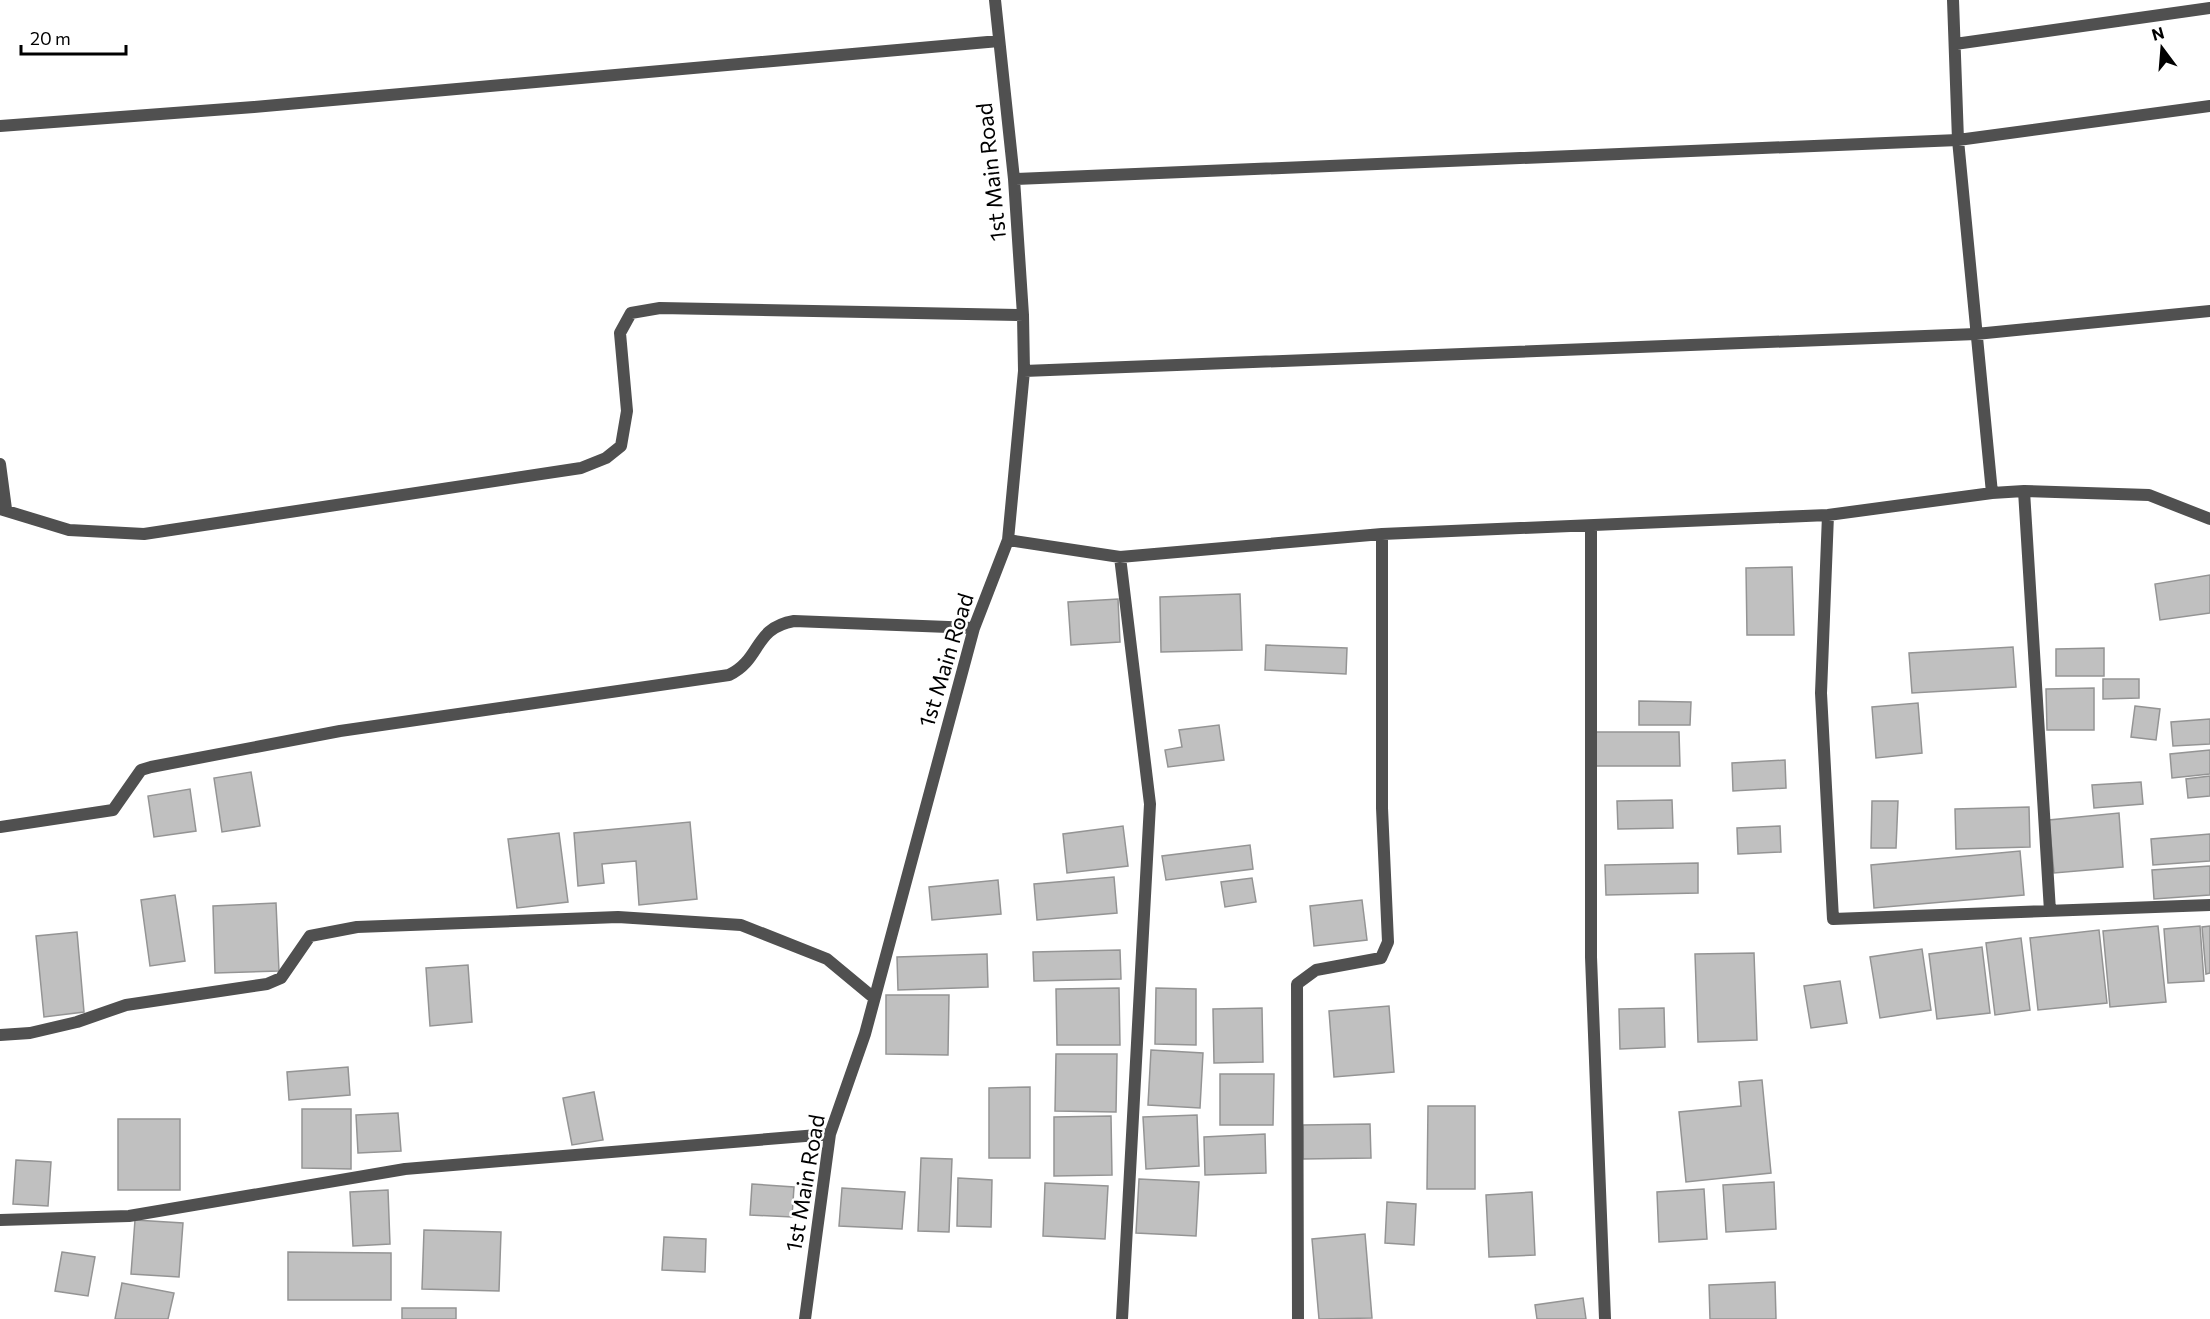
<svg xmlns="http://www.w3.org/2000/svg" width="2210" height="1319" viewBox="0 0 2210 1319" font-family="Commissioner,sans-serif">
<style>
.building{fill:#c0c0c0;stroke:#949494;stroke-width:1.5}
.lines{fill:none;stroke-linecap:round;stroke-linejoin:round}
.street{stroke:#505050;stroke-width:12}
.labels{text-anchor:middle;stroke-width:5;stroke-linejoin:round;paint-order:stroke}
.street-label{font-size:22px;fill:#000;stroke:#fff}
</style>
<rect width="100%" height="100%" fill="#fff"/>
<path class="building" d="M1792,567l2,68h-47l-1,-67z
M2210,575v38l-50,7 -5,-36z
M1240,594l2,56 -81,2 -1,-55z
M1118,599l2,43 -49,3 -3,-43z
M1266,645l81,3 -1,26 -81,-4z
M2013,647l3,40 -104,6 -3,-40z
M2104,648v28h-48v-27z
M2103,679h36v19l-36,1z
M2094,688v42h-47l-1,-41z
M1639,701l52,1 -1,23h-51z
M1918,703l4,50 -46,5 -4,-51z
M2135,706l25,3 -4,31 -25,-3z
M2210,719v25l-37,2 -2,-24z
M1219,725l5,35 -56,7 -3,-17 17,-3 -3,-17z
M1593,732h86l1,34h-87z
M2210,750v24l-38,4 -2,-24z
M1785,760l1,28 -53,3 -1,-28z
M251,772l9,54 -38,6 -8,-54z
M2210,776v20l-22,2 -2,-19z
M2141,782l2,22 -49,4 -2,-23z
M190,789l6,42 -42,6 -6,-41z
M1672,800l1,28 -55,1 -1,-28z
M1872,801h26l-2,47h-25z
M2029,807l1,40 -74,2 -1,-40z
M2119,813l4,54 -69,6 -5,-53z
M690,822l7,77 -58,6 -3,-44 -34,3 2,19 -26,3 -4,-53z
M1123,826l5,40 -61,7 -4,-39z
M1780,826l1,26 -43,2 -1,-26z
M559,833l9,69 -51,6 -9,-69z
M2210,834v27l-57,4 -2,-26z
M1250,845l3,24 -87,11 -4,-24z
M2020,851l4,44 -150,13 -3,-43z
M1698,863v30l-92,2 -1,-30z
M2210,866v29l-56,4 -2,-29z
M1114,877l3,36 -80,7 -3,-36z
M1252,878l4,24 -31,5 -4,-25z
M998,880l3,34 -69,6 -3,-33z
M175,895l10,66 -35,5 -9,-66z
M1362,900l5,40 -53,6 -4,-40z
M276,903l3,68 -64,2 -2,-67z
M2158,926l8,76 -56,5 -7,-76z
M2200,926l4,55 -36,2 -4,-54z
M2210,926v47l-4,1 -4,-47z
M2099,930l8,73 -69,7 -8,-72z
M77,932l7,80 -40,5 -8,-81z
M2021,938l9,72 -35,5 -9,-72z
M1982,947l8,66 -53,6 -8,-65z
M1922,949l9,61 -51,8 -10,-61z
M1120,950l1,29 -87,2 -1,-29z
M1754,953l3,87 -59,2 -3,-88z
M987,954l1,33 -90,3 -1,-33z
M468,965l4,57 -42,4 -4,-58z
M1840,981l7,42 -36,5 -7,-42z
M1119,988l1,57h-63l-1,-56z
M1156,988l40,1v56l-41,-1z
M886,995h63l-1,60 -62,-1z
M1389,1006l5,66 -60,5 -5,-66z
M1262,1008l1,54 -49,1 -1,-54z
M1664,1008l1,39 -45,2 -1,-40z
M1151,1050l52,3 -3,55 -52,-3z
M1056,1054h61l-1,58 -61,-1z
M348,1067l2,28 -61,5 -2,-28z
M1220,1074h54l-1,51h-53z
M1762,1080l9,93 -85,9 -7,-70 62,-6 -2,-24z
M1030,1087v71h-41v-70z
M594,1092l9,48 -31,5 -9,-47z
M1428,1106h47v83h-48z
M302,1109h49v60l-49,-1z
M398,1113l3,38 -43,2 -2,-38z
M1197,1115l2,51 -53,3 -3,-52z
M1111,1116l1,59 -58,1v-59z
M118,1119h62v71h-62z
M1370,1124l1,34 -68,1v-34z
M1265,1134l1,39 -61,2 -1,-38z
M921,1158l31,1 -3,73 -31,-1z
M16,1160l35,2 -3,44 -35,-2z
M958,1178l34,2 -1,47 -34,-1z
M1139,1179l60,3 -3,54 -60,-3z
M1774,1182l2,47 -50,3 -3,-47z
M1045,1183l63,3 -3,53 -62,-3z
M752,1184l42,3 -2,30 -42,-2z
M842,1188l63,4 -3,37 -63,-3z
M1704,1189l3,50 -48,3 -2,-50z
M388,1190l2,54 -37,2 -3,-54z
M1532,1192l3,63 -46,2 -3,-62z
M1387,1202l29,2 -2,41 -29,-2z
M135,1220l48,3 -4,54 -48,-3z
M424,1230l77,2 -2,59 -77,-2z
M1365,1234l7,84 -53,1 -7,-80z
M664,1237l42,2 -1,33 -43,-2z
M62,1252l33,5 -7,39 -33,-5z
M288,1252l103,1v47h-103z
M1775,1282l1,37h-66l-1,-34z
M122,1283l52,10 -6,26h-53z
M1583,1298l3,21h-49l-2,-14z
M402,1308h54v11h-54z"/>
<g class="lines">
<path class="street" d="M1955,44l255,-36
M0,126l254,-19 745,-66
M1014,179l944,-39 252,-34
M1024,371l952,-37 234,-23
M0,464l6,45
M2024,491l26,420
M1992,493l32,-2 125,4 61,24
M0,509l69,21 75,4 437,-66 25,-10 15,-12 6,-35 -7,-78 11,-20 29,-5 363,7
M1828,515l-7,178 12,226 377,-14
M1591,527v430l14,362
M1008,540l112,17 262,-23 446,-19 164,-22 -34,-353 -5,-140
M1120,557l30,247 -28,515
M0,827l113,-17 28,-40 10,-3 189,-36 389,-56c33,-16 24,-47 65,-54l180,7
M0,1035l30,-2 47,-11 49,-17 141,-21 14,-6 29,-42 47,-9 261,-10 123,8 86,34 47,39
M0,1220l129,-4 276,-47 425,-35
M805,1319l25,-185 35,-100 109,-406 34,-88 16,-169 -1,-56 -9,-136 -19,-179
M1298,1319l-1,-335 19,-14 65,-12 7,-16 -6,-134v-274"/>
</g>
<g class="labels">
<g class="street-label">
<text transform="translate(991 172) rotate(-96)" y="8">1st Main Road</text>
<text transform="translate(946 660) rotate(-73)" y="8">1st Main Road</text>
<text transform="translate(805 1183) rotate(-80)" y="8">1st Main Road</text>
</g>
</g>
<g transform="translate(2162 48) rotate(344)" stroke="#ffffff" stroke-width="4.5" paint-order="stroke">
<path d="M0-4.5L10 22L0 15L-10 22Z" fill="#000000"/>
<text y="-9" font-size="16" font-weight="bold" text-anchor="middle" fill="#000000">N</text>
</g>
<path d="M21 45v9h105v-9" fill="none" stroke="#000000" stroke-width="3"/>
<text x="30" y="45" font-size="18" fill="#000000" stroke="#ffffff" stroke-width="4.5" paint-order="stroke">20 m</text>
</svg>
